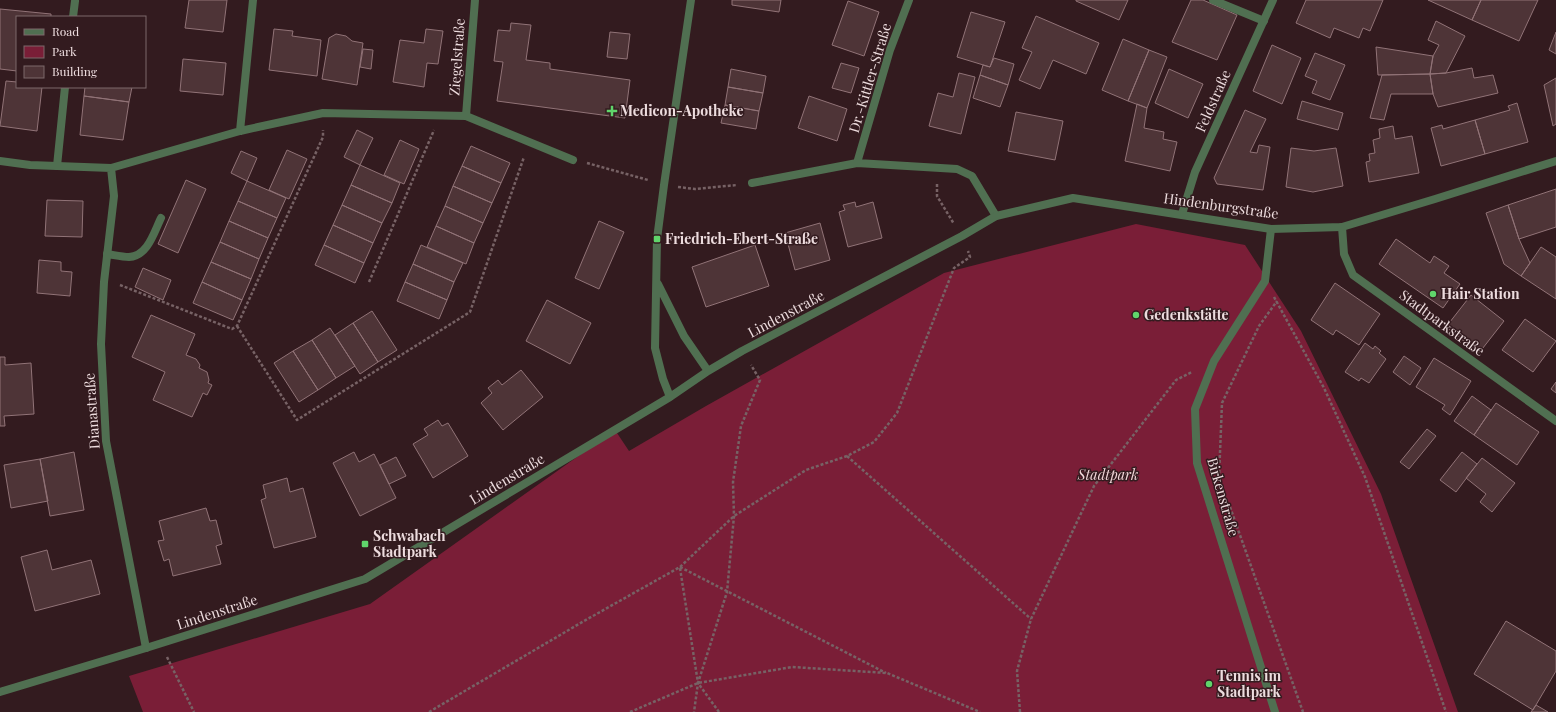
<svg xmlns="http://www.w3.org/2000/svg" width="1556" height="712" viewBox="0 0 1556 712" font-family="'Playfair Display',serif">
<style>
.green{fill:#7a1e37}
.building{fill:#4e3437;stroke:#917377}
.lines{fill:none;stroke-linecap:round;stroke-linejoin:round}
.path{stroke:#776265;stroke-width:2.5;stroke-dasharray:3 2;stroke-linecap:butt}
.service{stroke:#506f51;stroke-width:8}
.minor{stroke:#506f51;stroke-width:8}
.tertiary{stroke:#506f51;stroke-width:8}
.poi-dot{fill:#60d56b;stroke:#331b1f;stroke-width:1.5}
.labels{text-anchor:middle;stroke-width:3;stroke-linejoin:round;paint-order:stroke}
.street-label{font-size:14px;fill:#eddcde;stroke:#331b1f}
.poi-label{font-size:14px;font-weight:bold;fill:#eddcde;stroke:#331b1f;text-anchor:start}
.park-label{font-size:14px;font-style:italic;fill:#f2d6d9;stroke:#331b1f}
</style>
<rect width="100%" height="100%" fill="#331b1f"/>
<path class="green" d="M1136,224l109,21 56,86 80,163 77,218h-1315l-14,-36 241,-72 245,-174 14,21 77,-45 238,-133z"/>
<path class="building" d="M189,0h38l-4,32 -38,-4z
M732,0h49l-2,12 -47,-7z
M1076,0h52l-9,20 -43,-19z
M1191,0h12l34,15 -20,45 -45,-18z
M1306,0h77l-13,31 -7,-3 -4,10 -25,-10 -4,10 -34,-15z
M1428,0h53l-9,20z
M1481,0h57l-19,41 -47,-21z
M848,1l31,11 -15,44 -32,-11z
M0,9l51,5v3h-34v54l-17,-2z
M971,12l34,10 -15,45 -33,-10z
M1036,16l63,27 -13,31 -33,-14 -13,29 -21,-9 13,-28 -10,-4z
M1436,21l29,15 -19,37 -16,1 3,-18 6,-11 -11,-5z
M511,23l20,2 -5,35 24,3v6l80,11 -5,38 -128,-17 6,-39 -9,-1 4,-31 12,1z
M274,29l19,2 -1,5 29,4 -4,36 -48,-6z
M426,29l17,2 -5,33 -11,-1 -3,24 -31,-5 7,-42 24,3z
M610,32l20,2 -3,25 -20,-2z
M1556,32v22l-7,-4z
M336,34l10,2 6,5 11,2 -6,42 -35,-6 7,-41z
M1123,39l26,11 -21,51 -26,-11z
M1272,45l29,13 -19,46 -29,-13z
M1376,47l57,9 -3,18 -52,1z
M363,49l10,1 -2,19 -11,-2z
M1149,50l18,7 -20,51 -19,-7z
M1315,53l30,12 -15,35 -18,-7 5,-12 -12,-5z
M994,58l20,6 -6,21 -28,-10 3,-10 7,2z
M183,59l43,4 -3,32 -43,-4z
M841,63l18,5 -8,25 -19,-5z
M1472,68l2,10 19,-3 5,18 -60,14 -5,-13 -3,-20 16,-1z
M731,69l35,7 -3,17 -35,-6z
M1169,69l34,15 -15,34 -33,-15z
M959,73l16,4 -14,57 -32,-8 9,-33 15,4z
M1430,74l3,20h-42l-7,26 -14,-2 12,-43z
M980,75l28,10 -8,22 -27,-9z
M1556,78v46l-3,2 -9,-41z
M6,81l11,1v5h25l-5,44 -37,-5z
M85,87h47l-3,15 -45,-6z
M728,87l35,6 -4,18 -34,-6z
M84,96l45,6 -6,38 -43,-5z
M809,96l38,13 -10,32 -39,-13z
M1302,101l41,12 -5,17 -41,-11z
M1517,103l11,39 -43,12 -10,-34 35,-10 -2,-4z
M1137,104l10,4 -3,20 20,4 -1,7 14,3 -7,29 -45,-10z
M725,105l34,6 -3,18 -35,-6z
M1245,110l21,9 -16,33 7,1 2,-8 11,2 -7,43 -46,-6 -3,-6z
M1016,112l47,9 -8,39 -47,-9z
M1475,120l10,34 -44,12 -10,-38 11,-3 1,4z
M1393,126l2,13 17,-3 7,37 -50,9 -3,-20 4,-1 -1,-7 6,-1 -2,-13 7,-2 -1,-9z
M357,130l16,8 -13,27 -16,-8z
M400,140l19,9 -15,35 -20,-9z
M471,146l39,17 -9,20 -39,-17z
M1291,148l23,3 22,-3 7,38 -30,6 -27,-5z
M287,150l20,9 -18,40 -20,-9z
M241,151l16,7 -10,23 -16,-8z
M360,165l40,18 -8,20 -41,-18z
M462,166l39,17 -9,20 -39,-17z
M186,180l20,9 -28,64 -20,-9z
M247,181l39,17 -9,20 -39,-17z
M351,185l41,18 -10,20 -40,-18z
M453,186l39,17 -9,20 -38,-17z
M1556,189v38l-37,12 -11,-34z
M47,200l36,1 -1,36 -37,-1z
M238,201l39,17 -9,20 -39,-17z
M855,202l1,5 17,-5 9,36 -34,9 -9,-35 6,-2 -2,-5z
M342,205l40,18 -9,20 -40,-18z
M1508,205l11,34 11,24 -9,13 -17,-12 -18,-51z
M445,206l38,17 -9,20 -38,-17z
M229,221l39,17 -9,21 -39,-17z
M599,221l25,11 -25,57 -24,-11z
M820,223l10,37 -35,10 -10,-37z
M333,225l40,18 -9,20 -40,-18z
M436,226l38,17 -8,21 -39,-17z
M1396,239l34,24 4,-7 15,10 -5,7 16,11 -17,24 -64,-44z
M220,242l39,17 -8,20 -40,-17z
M324,245l40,18 -9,20 -40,-18z
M421,245l42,18 -9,19 -41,-18z
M755,245l14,41 -63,21 -14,-40z
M1541,247l15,10v42l-35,-23z
M39,260l22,2v9l11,1 -2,24 -33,-3z
M211,262l40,17 -9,21 -40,-18z
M413,264l41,18 -7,18 -42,-18z
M143,268l28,12 -8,20 -28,-13z
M202,282l40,18 -9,20 -40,-17z
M405,282l42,18 -8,19 -42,-18z
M1335,283l45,31 -21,31 -23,-15 -3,5 -22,-15z
M1471,295l33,26 -25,32 -33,-26z
M547,300l44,23 -21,41 -44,-23z
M372,311l25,39 -19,12 -25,-39z
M151,315l44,19 -9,21 10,4 4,6 -1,3 8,4 2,8 -1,3 4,2 -5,10 -4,-2 -11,24 -39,-17 12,-28 -33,-15z
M1525,319l31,22 -23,31 -31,-22z
M353,323l25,39 -18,12 -25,-39z
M330,328l25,38 -19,12 -24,-38z
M312,340l24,38 -18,12 -25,-39z
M1365,343l8,6 2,-3 6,5 -2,2 7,6 -17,24 -8,-5 -2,3 -14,-9z
M293,351l25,39 -19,12 -25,-39z
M1404,356l17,12 -11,17 -17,-13z
M0,357h5v8l26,-2 3,51 -30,2 1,10h-5z
M1434,358l37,23 -21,34 -8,-6 3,-4 -29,-18z
M521,370l22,27 -40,33 -22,-27 11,-10 -4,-5 10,-8 4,5z
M1556,382v11l-5,-4z
M1472,396l19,14 -17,25 -20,-14z
M1496,403l43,29 -22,33 -43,-30z
M438,420l4,6 6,-3 20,33 -35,22 -20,-34 15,-9 -4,-6z
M1427,429l9,7 -27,33 -9,-7z
M74,452l10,58 -34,6 -10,-57z
M354,452l5,10 15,-8 22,44 -36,18 -27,-53z
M1462,452l15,12 -21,28 -16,-12z
M396,457l10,19 -17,8 -9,-19z
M1482,458l33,25 -23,29 -12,-10 6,-8 -20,-16z
M40,459l8,42 -37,7 -7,-43z
M287,478l3,14 13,-4 13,49 -42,11 -13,-48 5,-2 -3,-13z
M206,508l4,13 6,-1 6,24 -6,2 5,18 -48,12 -4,-17 -5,2 -6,-20 6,-1 -5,-19z
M47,550l5,20 39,-10 9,34 -65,17 -14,-54z
M1506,621l50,30v20l-23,39 -59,-36z
M1536,705l12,7h-17z"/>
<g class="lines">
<path class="path" d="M587,163l61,17
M937,184v12l17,28
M678,187l17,2 42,-4
M369,282l65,-152
M120,285l112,44 5,-3 86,-189v-7
M1274,297l50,91 41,89 81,235
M237,326l60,94 173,-108 54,-155
M847,456l184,163
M1219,478l3,-75 37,-77 18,-25
M1230,507l73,205
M680,567l206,106
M680,568l18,115 -4,29
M167,657l27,55
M429,712l155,-91 96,-54 54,-51 72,-46 41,-14 27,-14 23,-29 57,-145 16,-11 -2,-6
M630,712l68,-29 94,-16 95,6 93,39
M719,712l-21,-29 29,-91 7,-76 -1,-34 8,-56 19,-46 -9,-15
M1020,712l-3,-41 14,-52 63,-133 82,-106 16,-8"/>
<path class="service" d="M1213,0l51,21
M73,17l2,-16
M57,166l8,-79
M107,254c7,1 15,3 22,3 19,-1 25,-25 32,-39"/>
<path class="minor" d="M466,116l9,-116
M240,131l13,-131
M0,161l30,4 81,3 129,-37 83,-18 143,3 107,44
M857,163l33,-113 19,-50
M111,168l3,28 -10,86 -3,62 5,97 40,207
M752,183l105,-20 100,6 15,7 24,40
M1182,214l13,-42 78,-172
M1342,227l2,27 9,21 203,146
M1271,229l-6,52 -51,80 -19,48 2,54 78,249"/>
<path class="tertiary" d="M658,284l26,52 24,35
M670,397l-7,-18 -8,-31 2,-109 7,-54 27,-185
M0,692l146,-44 219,-69 305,-182 38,-26 34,-20 220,-115 34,-20 77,-18 198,31 71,-2 93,-28 121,-38"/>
</g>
<g class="poi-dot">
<path d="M610 105h4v4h4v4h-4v4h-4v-4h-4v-4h4z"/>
<rect x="653" y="235" width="8" height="8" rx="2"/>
<circle cx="1433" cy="294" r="4"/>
<circle cx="1136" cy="315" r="4"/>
<rect x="361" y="540" width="8" height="8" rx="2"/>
<circle cx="1209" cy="684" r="4"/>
</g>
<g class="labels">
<g class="street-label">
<text transform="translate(457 57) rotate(-86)" y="5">Ziegelstraße</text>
<text transform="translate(870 78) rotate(-73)" y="5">Dr.-Kittler-Straße</text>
<text transform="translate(1213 101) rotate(-66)" y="5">Feldstraße</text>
<text transform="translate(1221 206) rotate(8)" y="5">Hindenburgstraße</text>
<text transform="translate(786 314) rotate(-28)" y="5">Lindenstraße</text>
<text transform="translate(1442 323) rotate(36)" y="5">Stadtparkstraße</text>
<text transform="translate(92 411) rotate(-94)" y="5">Dianastraße</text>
<text transform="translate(507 479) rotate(-31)" y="5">Lindenstraße</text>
<text transform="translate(1223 497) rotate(74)" y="5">Birkenstraße</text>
<text transform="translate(217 612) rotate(-18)" y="5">Lindenstraße</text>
</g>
<g class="poi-label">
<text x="620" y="116">Medicon-Apotheke</text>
<text x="665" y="244">Friedrich-Ebert-Straße</text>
<text x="1441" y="299">Hair Station</text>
<text x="1144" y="320">Gedenkstätte</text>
<text x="373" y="541">Schwabach<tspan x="373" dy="16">Stadtpark</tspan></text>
<text x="1217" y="681">Tennis im<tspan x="1217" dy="16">Stadtpark</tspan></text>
</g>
<g class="park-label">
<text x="1108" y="480">Stadtpark</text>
</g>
</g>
<rect x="16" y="16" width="130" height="72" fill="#331b1f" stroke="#7d686b"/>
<rect x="24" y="29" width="20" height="6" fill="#506f51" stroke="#7d686b"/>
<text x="52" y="36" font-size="12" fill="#eddcde">Road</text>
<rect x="24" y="46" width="20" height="12" fill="#7a1e37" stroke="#7d686b"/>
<text x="52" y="56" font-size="12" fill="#eddcde">Park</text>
<rect x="24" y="66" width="20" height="12" fill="#4e3437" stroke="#7d686b"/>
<text x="52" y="76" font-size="12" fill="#eddcde">Building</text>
</svg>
